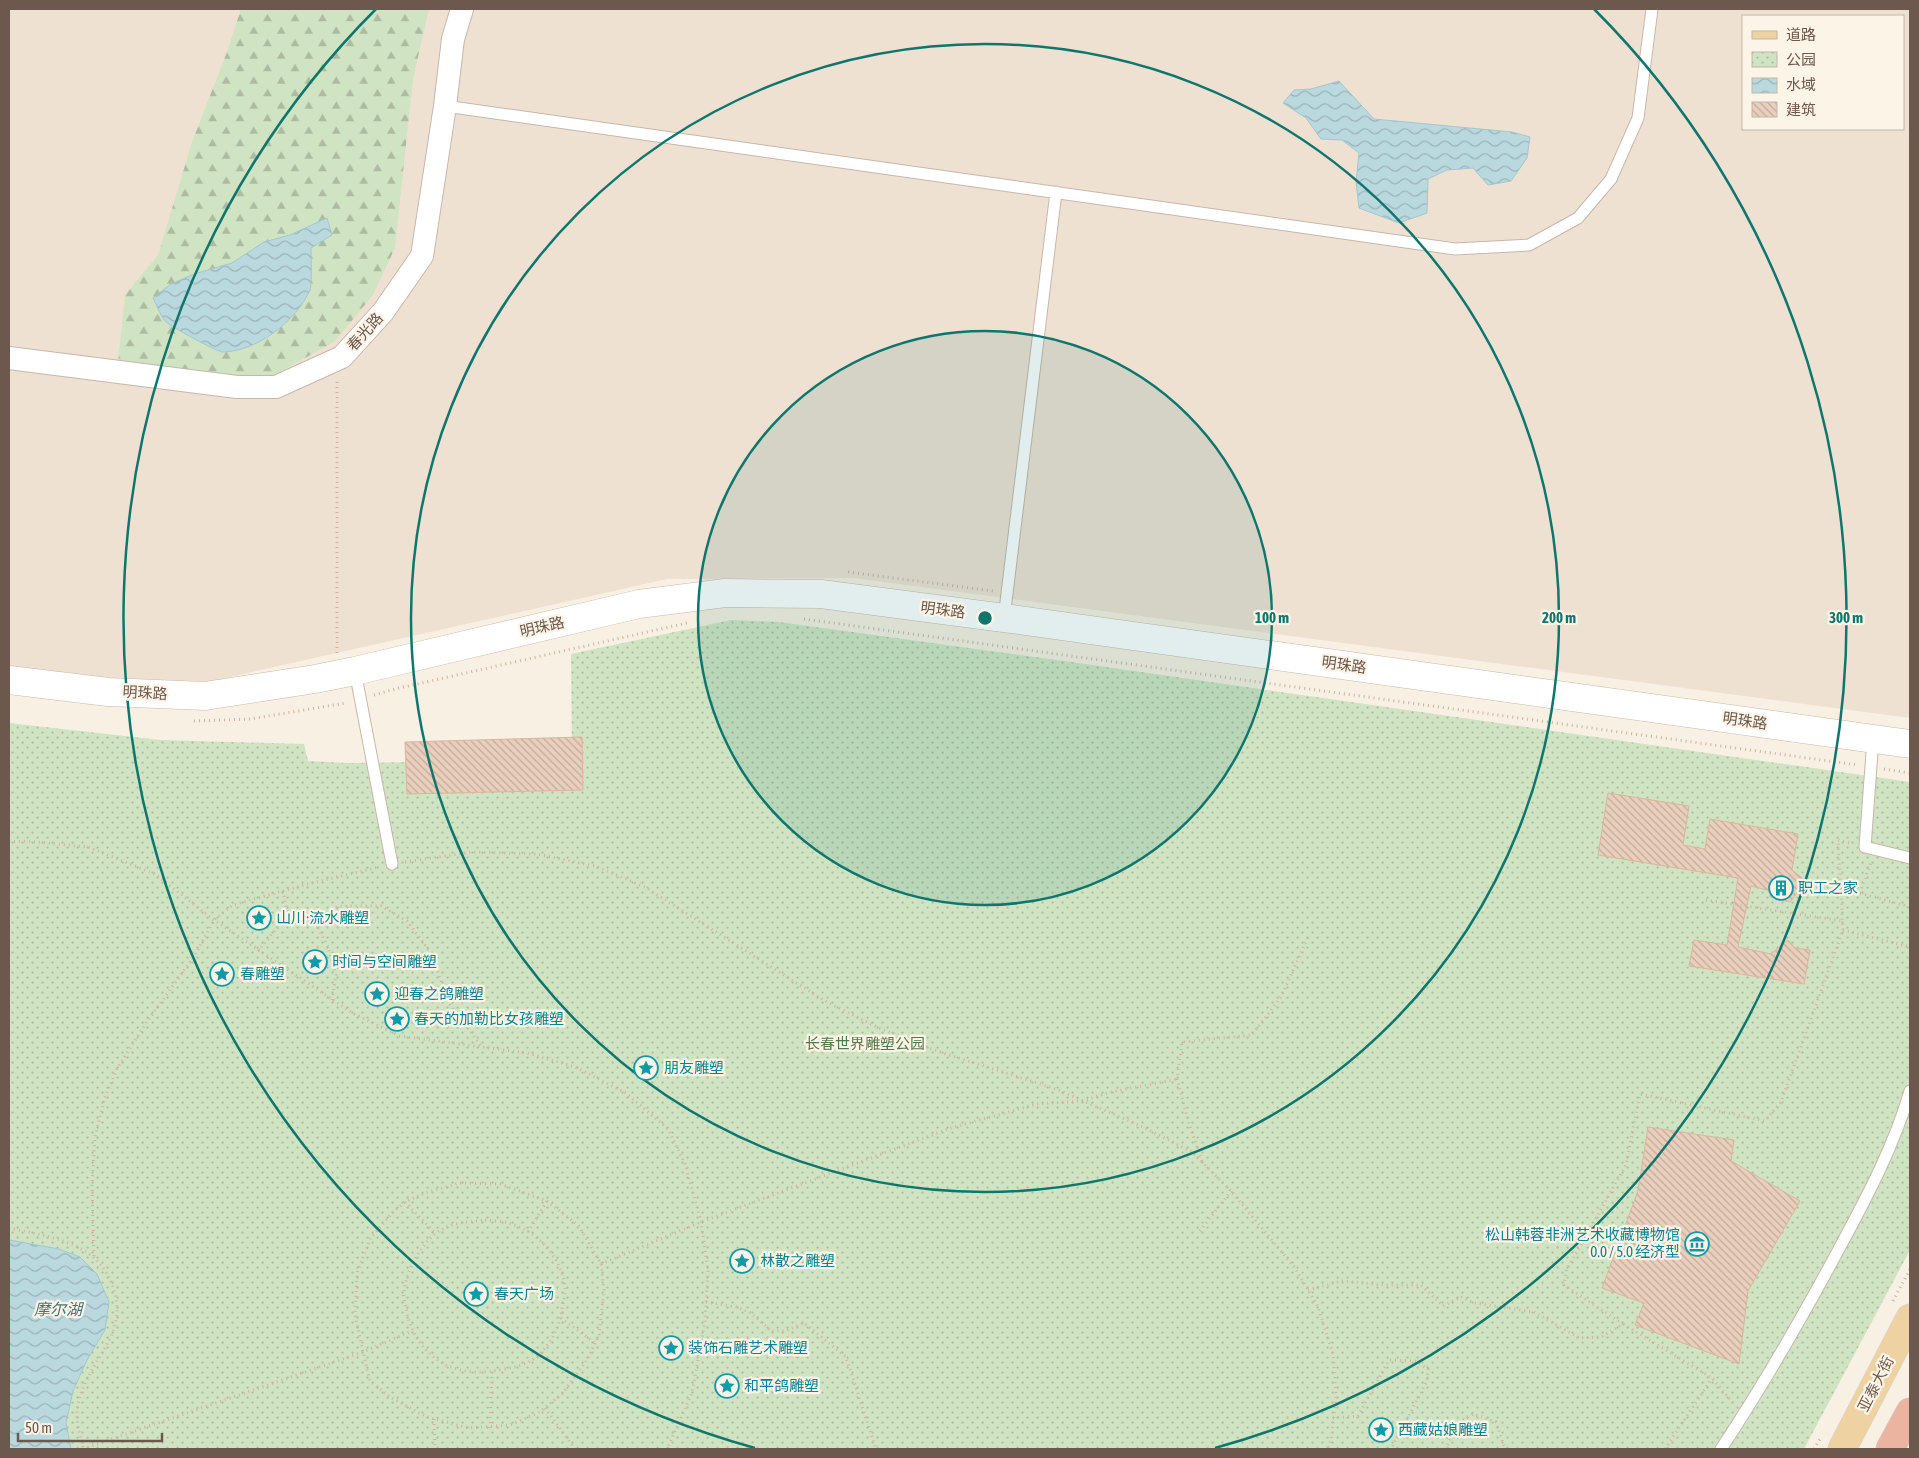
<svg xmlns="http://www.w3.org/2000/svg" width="1919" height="1458" viewBox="0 0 1919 1458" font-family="'Asap Condensed','Noto Sans SC',sans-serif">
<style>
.residential{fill:#efe1d2;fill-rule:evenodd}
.forest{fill:url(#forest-firs)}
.park{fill:url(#park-dots)}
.water{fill:url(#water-waves);stroke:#a1c8cf}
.building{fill:url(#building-back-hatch);stroke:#dab6a0}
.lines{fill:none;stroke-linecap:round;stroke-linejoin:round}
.lane-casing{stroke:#c7b7ab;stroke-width:13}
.street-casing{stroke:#c7b7ab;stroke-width:24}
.secondary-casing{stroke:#cab8a9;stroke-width:29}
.primary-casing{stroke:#d6d0cd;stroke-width:29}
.highway-casing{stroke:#d6d0cd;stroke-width:29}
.path{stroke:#ceb3a1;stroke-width:3;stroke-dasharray:1 4;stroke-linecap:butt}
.lane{stroke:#fff;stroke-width:11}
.street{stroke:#fff;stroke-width:22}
.secondary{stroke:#fff;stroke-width:28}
.primary{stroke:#efd2a2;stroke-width:28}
.highway{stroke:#ebb4a0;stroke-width:28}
.ring{fill:none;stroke:#0f766e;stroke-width:2.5}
.labels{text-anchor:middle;stroke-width:4.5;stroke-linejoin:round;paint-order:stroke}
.street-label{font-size:15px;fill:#6c584c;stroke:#fcf4e7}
.culture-label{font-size:15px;fill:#0d838f;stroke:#fcf4e7;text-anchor:start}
.park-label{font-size:15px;fill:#567749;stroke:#fcf4e7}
.water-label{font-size:16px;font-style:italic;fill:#49747d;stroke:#fcf4e7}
.centre{fill:#0f766e;stroke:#fcf4e7;stroke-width:2.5}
.ring-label{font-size:15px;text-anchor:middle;font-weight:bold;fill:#0f766e;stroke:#fcf4e7;stroke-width:4.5;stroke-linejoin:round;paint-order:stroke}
</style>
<defs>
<pattern id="forest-firs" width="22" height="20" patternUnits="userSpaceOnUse" patternTransform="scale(1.25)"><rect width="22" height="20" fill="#d0e4c3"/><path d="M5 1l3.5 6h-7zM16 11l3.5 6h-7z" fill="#adbca1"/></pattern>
<pattern id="park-dots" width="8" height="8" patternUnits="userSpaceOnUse" patternTransform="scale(1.25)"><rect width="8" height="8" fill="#d0e4c3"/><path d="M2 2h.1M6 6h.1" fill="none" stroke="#adbca1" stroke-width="1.8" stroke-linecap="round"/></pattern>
<pattern id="water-waves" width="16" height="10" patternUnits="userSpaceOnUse" patternTransform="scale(1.25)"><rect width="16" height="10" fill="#bad9df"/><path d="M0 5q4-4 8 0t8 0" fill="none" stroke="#9bb3b7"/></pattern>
<pattern id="building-back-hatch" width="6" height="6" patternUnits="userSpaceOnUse" patternTransform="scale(1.25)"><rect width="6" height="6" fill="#eacfbd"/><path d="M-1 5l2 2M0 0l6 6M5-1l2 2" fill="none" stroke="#c2ab9c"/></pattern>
</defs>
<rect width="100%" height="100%" fill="#f8f0e2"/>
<path class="residential" d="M9,9h1901v709l-1057,-140 -186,1 -455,102h-109l-94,-11zM1743,16h160v113h-160z"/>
<path class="forest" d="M241,9h188l-16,70 -18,169 -22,47 -39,47 -65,36 -151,-15 7,-68 33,-40 34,-113 35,-90z"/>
<path class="park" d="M731,620l48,2 285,39 846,121v468l-106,199h-1795v-726l151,17 144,4 4,17 39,2 225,-3 -1,-106z"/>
<path class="water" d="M1339,81l35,38 138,13 18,5 -3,21 -16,23 -23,4 -15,-17 -26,2 -19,9 -1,34 -28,10 -40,-15 -3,-26 3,-29 -17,-13 -21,-1 -15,-21 -23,-15 11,-13 17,-1z
M327,218l5,17 -21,13c0,9 1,36 -1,42 -14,31 -52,61 -87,62 -6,0 -51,-25 -57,-30 -6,-6 -9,-17 -13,-24l18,-14 23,-10 38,-11 32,-21 26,-7z
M9,1240l50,9 21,8 17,17 12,28 -4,28 -18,30 -14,31 -7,32 5,26h-62z"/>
<path class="building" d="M582,737l1,53 -176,4 -2,-52z
M1608,793l81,13 -6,39 22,4 5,-30 88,15 -6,36 14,11 -16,21 -20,-5 1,-6 -20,-5 -13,61 33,7 17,-14 7,8 15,2 -6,34 -115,-18 5,-26 33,5 11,-67 -140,-23z
M1648,1127l86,13 -3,21 69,40 -52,90 -9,73 -104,-39 9,-22 -42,-15 36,-97z"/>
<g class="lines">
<g class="lane-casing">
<path id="lane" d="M445,106l1010,143 74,-4 49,-27 33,-39 27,-61 14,-109
M1004,618l52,-426
M355,671l37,193
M1873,739l-8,108 45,11
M1721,1449c43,-65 82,-133 119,-202 27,-50 54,-101 70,-156"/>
</g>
<g class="street-casing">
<path id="street" d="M9,358l228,29h39l66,-30 41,-45 39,-56 23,-150 8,-67 9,-30"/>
</g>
<g class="secondary-casing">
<path id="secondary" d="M9,680l99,12 97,4 110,-17 40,-8 284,-67 86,-11 96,1 183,24 906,126"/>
</g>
<g class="primary-casing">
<path id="primary" d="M1842,1449l68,-131"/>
</g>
<g class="highway-casing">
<path id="highway" d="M1890,1449l20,-37"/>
</g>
<path class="path" d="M848,572l145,19
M804,619l1054,146
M337,653v-271
M374,695l21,-6 292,-66
M194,721l56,-2 96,-16
M1884,769l26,4
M9,842l18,-1 61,6 67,27 59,46 140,94 46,22 127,17 48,14 51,26 42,36 17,35 16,58 7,48 -3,51 -13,72 -25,56
M405,862l67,-10 65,2 58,12 50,21 180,114 54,27 61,24 116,37 89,39 47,24 39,39 64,77 23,39 15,47 3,43 -5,43 -3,9
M1841,888l69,19
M283,891l5,24 26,5
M1860,893l11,-31
M1706,900l136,21
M1843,930l67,17
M258,951l30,-36
M332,1000l4,-25 -8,-28 -14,-27 26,-14h41l26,15 24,32 18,50 33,44
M1202,1161l-13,-37 -12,-45 5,-37 70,-7 29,-38 28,-62
M460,1183l40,1 47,17 32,25 22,38 3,26 -5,45 -12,25 -25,34 -24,19 -28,12 -41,3 -42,-11 -37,-20 -20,-16 -7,-29 -8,-37 2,-42 13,-34 22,-26 13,-11 20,-9z
M405,1202l30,31
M485,1220c8,1 16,1 23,3 29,7 54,35 57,64 1,7 -2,15 -3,22 -3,20 -13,39 -30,51 -12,8 -41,12 -55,12 -38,0 -66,-29 -71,-65 -1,-4 -3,-10 -2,-15 1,-13 7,-27 14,-38 5,-7 10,-15 17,-20 15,-12 33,-12 50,-14z
M9,1228c45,10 93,14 106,66 4,15 2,30 -5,44 -12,25 -33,49 -33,77 0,11 4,23 6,34
M1200,1231l31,-40
M528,1232l19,-31
M94,1256l-2,-70 3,-49 10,-40 12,-28 29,-46 49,-68 19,-35 19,-15 71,-20 75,-18
M601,1264l100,-42 247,-93 89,-25 46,-3 24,-8 70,-14
M1308,1290l34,-9 42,4h37l22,21 18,-9 13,6 60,9 45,26 22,-1 22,-13 89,54 21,25
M1893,1301l17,-32
M706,1302l30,5 15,6 20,18h14l19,-8 42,34 30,92
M561,1318l34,25
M1623,1324l-59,-39 2,-14 60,-106 14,-71 125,27 16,-19 62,-172 -5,-90 12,3
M545,1408l30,41
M1333,1418l25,-2 31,-56 26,1 13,8 -1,12 -36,68
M434,1419l1,30
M490,1428l2,-57
M83,1449l280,-97 49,-21
M1445,1449l15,-28 13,-7 23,8 9,27
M1665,1449l47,-71
M1814,1449l6,-10"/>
<use href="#lane" class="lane"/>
<use href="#street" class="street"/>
<use href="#secondary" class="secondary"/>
<use href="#primary" class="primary"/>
<use href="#highway" class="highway"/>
</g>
<circle cx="985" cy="618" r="287" fill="#0f766e" fill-opacity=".12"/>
<g class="ring">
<circle cx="985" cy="618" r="287"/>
<circle cx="985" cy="618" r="574"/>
<path d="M755 1448A861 861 0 0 1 376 9M1594 9A861 861 0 0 1 1215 1448"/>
</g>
<defs>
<g id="building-ring" transform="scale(1.25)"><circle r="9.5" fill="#fcf4e7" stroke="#0f9aa8" stroke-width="1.5"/><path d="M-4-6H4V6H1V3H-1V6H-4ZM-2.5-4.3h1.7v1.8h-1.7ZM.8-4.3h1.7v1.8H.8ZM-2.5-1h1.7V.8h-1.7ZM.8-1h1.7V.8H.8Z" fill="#0f9aa8"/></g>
<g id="sight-ring" transform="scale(1.25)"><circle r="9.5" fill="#fcf4e7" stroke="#0f9aa8" stroke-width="1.5"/><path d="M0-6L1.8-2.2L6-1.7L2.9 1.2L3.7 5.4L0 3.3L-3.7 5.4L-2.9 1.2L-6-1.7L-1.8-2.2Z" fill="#0f9aa8"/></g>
<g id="museum-ring" transform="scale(1.25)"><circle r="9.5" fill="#fcf4e7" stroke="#0f9aa8" stroke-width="1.5"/><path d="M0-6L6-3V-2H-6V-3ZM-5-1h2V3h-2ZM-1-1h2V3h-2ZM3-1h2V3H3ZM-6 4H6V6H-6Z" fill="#0f9aa8"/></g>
</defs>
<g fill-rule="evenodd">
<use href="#building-ring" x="1781" y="888"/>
<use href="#sight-ring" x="259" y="918"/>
<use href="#sight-ring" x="315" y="962"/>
<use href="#sight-ring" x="222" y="974"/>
<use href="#sight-ring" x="377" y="994"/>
<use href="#sight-ring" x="397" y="1019"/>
<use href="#sight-ring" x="646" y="1068"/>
<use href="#museum-ring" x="1697" y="1244"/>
<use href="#sight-ring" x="742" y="1261"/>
<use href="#sight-ring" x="476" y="1294"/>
<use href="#sight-ring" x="671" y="1348"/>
<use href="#sight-ring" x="727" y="1386"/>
<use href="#sight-ring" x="1381" y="1430"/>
</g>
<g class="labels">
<g class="street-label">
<text transform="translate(365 332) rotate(-48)" y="5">春光路</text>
<text transform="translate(943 610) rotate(7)" y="5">明珠路</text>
<text transform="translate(542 627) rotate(-13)" y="5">明珠路</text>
<text transform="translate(1344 665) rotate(8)" y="5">明珠路</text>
<text transform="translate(145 693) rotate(3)" y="5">明珠路</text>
<text transform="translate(1745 721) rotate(8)" y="5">明珠路</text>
<text transform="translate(1876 1384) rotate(-63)" y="5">亚泰大街</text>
</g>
<g class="culture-label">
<text x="1798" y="893">职工之家</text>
<text x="276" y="923">山川·流水雕塑</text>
<text x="332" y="967">时间与空间雕塑</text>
<text x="240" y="979">春雕塑</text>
<text x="394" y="999">迎春之鸽雕塑</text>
<text x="414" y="1024">春天的加勒比女孩雕塑</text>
<text x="664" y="1073">朋友雕塑</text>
<text x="1680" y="1240" text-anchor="end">松山韩蓉非洲艺术收藏博物馆<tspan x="1680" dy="17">0.0 / 5.0 经济型</tspan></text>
<text x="760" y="1266">林散之雕塑</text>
<text x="494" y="1299">春天广场</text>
<text x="688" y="1353">装饰石雕艺术雕塑</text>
<text x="744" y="1391">和平鸽雕塑</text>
<text x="1398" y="1435">西藏姑娘雕塑</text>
</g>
<g class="park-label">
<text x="865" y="1049">长春世界雕塑公园</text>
</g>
<g class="water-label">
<text x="58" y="1315">摩尔湖</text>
</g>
</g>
<circle cx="985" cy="618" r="8" class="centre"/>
<g class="ring-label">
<text x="1272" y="623">100 m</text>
<text x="1559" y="623">200 m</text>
<text x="1846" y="623">300 m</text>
</g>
<rect width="1919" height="1458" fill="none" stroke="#6c584c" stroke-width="20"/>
<rect x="1742" y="15" width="162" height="115" fill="#fcf4e7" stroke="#c2b6a9"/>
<rect x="1752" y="31" width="25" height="8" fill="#efd2a2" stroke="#c2b6a9"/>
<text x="1786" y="40" font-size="15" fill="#6c584c">道路</text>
<rect x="1752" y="52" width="25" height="15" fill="url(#park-dots)" stroke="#c2b6a9"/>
<text x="1786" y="65" font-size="15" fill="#6c584c">公园</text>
<rect x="1752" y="78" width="25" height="15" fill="url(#water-waves)" stroke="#c2b6a9"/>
<text x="1786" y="90" font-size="15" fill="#6c584c">水域</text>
<rect x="1752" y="102" width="25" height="15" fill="url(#building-back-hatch)" stroke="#c2b6a9"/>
<text x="1786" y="115" font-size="15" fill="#6c584c">建筑</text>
<path d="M18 1433v8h144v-8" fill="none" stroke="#6c584c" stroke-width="2.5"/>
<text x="25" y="1433" font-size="15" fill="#6c584c" stroke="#fcf4e7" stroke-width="4" paint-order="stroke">50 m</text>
</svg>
